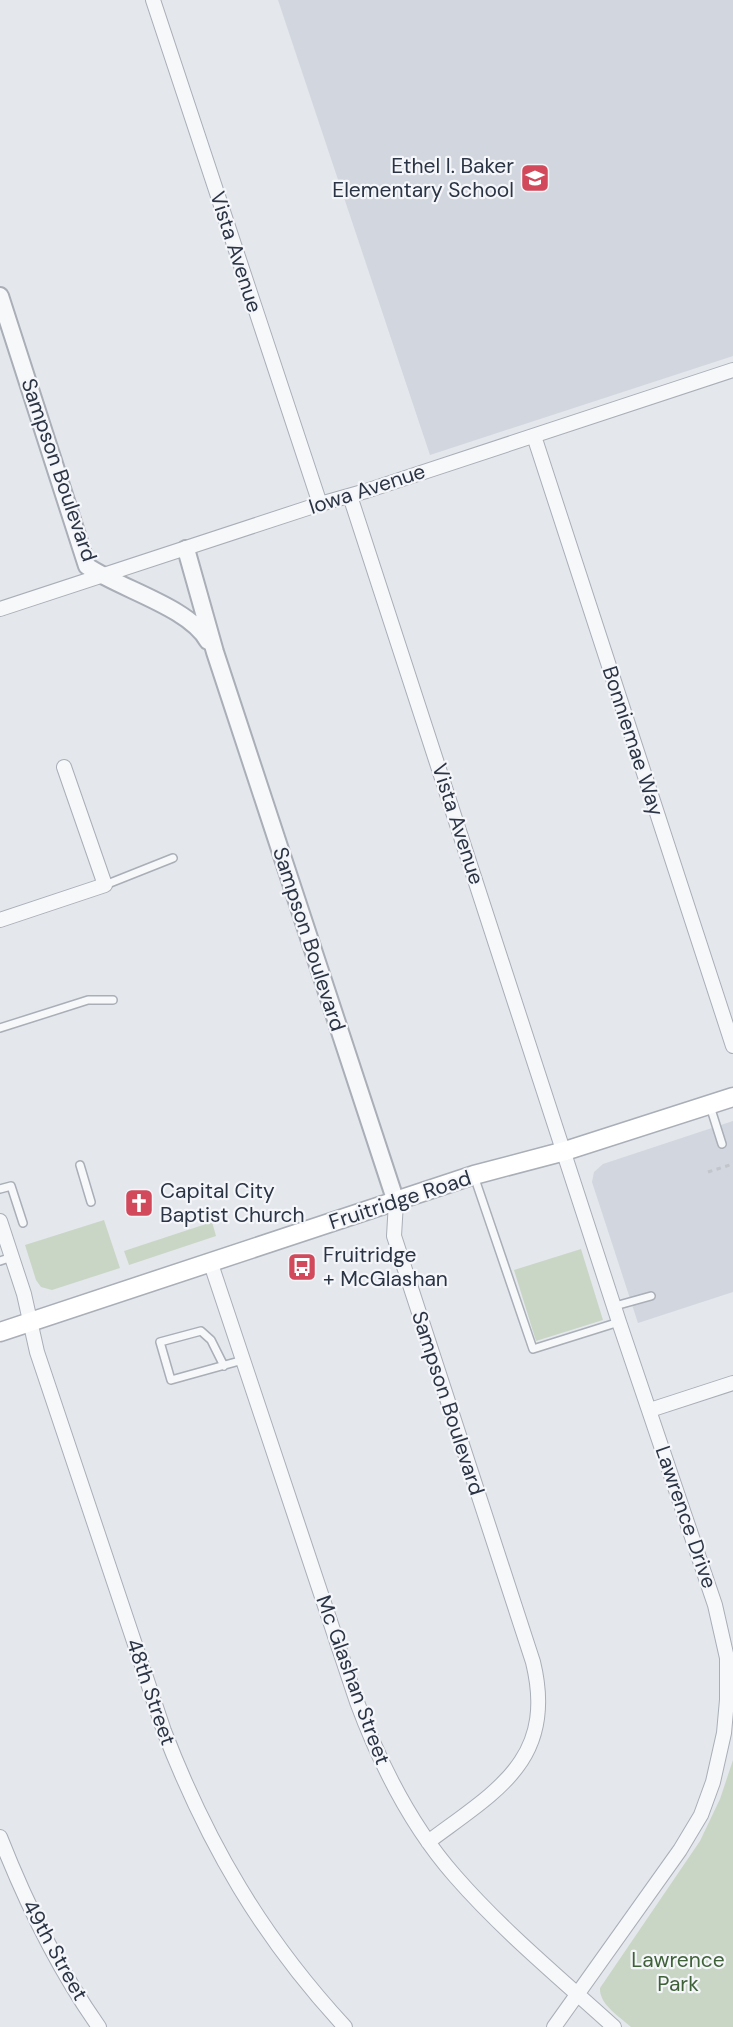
<svg xmlns="http://www.w3.org/2000/svg" width="733" height="2027" viewBox="0 0 733 2027" font-family="'DM Sans',sans-serif">
<style>
.built{fill:#d2d6de}
.green{fill:#c9d6c5}
.lines{fill:none;stroke-linecap:round;stroke-linejoin:round}
.service-casing{stroke:#a9aeb7;stroke-width:10}
.minor-casing{stroke:#a9aeb7;stroke-width:16}
.tertiary-casing{stroke:#a9aeb7;stroke-width:20}
.secondary-casing{stroke:#a9aeb7;stroke-width:21}
.path{stroke:#c2c5cb;stroke-width:3;stroke-dasharray:4.5 4.5;stroke-linecap:butt}
.service{stroke:#f7f8fa;stroke-width:7}
.minor{stroke:#f7f8fa;stroke-width:14}
.tertiary{stroke:#f7f8fa;stroke-width:16}
.secondary{stroke:#fff;stroke-width:18}
.labels{text-anchor:middle;stroke-width:4.5;stroke-linejoin:round;paint-order:stroke}
.poi-label{font-size:21px;fill:#2b3445;stroke:#f4f6f9;text-anchor:start}
.street-label{font-size:21px;fill:#2b3445;stroke:#f4f6f9}
.park-label{font-size:21px;fill:#3f6138;stroke:#f4f6f9}
</style>
<rect width="100%" height="100%" fill="#e4e7ec"/>
<path class="built" d="M278,0h455v356l-303,99z
M733,1121v171l-95,31 -46,-141 2,-10 9,-8z"/>
<path class="green" d="M104,1220l16,48 -68,22 -11,-3 -5,-7 -11,-35z
M212,1222l4,14 -87,29 -5,-14z
M581,1249l22,71 -67,21 -22,-71z
M733,1760v267h-102c-12,-11 -32,-23 -31,-39l100,-147 20,-42z"/>
<g class="lines">
<g class="service-casing">
<path id="service" d="M105,885l68,-27
M0,1028l88,-28h25
M710,1106l12,38
M80,1165l11,37
M474,1176l59,173 86,-27
M0,1189l11,-3 12,37
M0,1261l12,-4
M615,1306l36,-10
M224,1366l-13,-26 -10,-9 -41,11 11,38 72,-20"/>
</g>
<g class="minor-casing">
<path id="minor" d="M153,0l167,504
M534,436l199,610
M350,496l269,826 96,283 12,53v42l-3,33 -11,49 -12,33 -21,35 -126,177
M0,609l320,-105 46,-13 367,-121
M0,920l105,-35 -41,-118
M396,1202l-2,34 139,426c24,98 -37,129 -105,180
M0,1221l24,73 13,58 127,379c44,114 98,206 181,296
M210,1261l147,441c23,62 53,123 98,174 48,55 105,102 159,151
M650,1410l83,-27
M0,1837c26,66 58,132 99,190"/>
</g>
<g class="tertiary-casing">
<path id="tertiary" d="M0,296l87,270c33,23 102,41 121,75
M186,549l29,103 181,550"/>
</g>
<g class="secondary-casing">
<path id="secondary" d="M0,1332l474,-157 91,-24 168,-54"/>
</g>
<path class="path" d="M708,1172l25,-8"/>
<use href="#service" class="service"/>
<use href="#minor" class="minor"/>
<use href="#tertiary" class="tertiary"/>
<use href="#secondary" class="secondary"/>
</g>
<defs>
<g id="school-square" transform="scale(1.5)"><rect x="-9" y="-9" width="18" height="18" rx="4" fill="#d1495b" stroke="#f4f6f9"/><path d="M0-5L7-2L0 1L-7-2ZM-4 1L0 2.5L4 1V4Q0 6-4 4Z" fill="#fff"/></g>
<g id="church-square" transform="scale(1.5)"><rect x="-9" y="-9" width="18" height="18" rx="4" fill="#d1495b" stroke="#f4f6f9"/><path d="M-1.2-6h2.4v3.5h3.3v2.4h-3.3V6h-2.4V-.1h-3.3v-2.4h3.3Z" fill="#fff"/></g>
<g id="bus-square" transform="scale(1.5)"><rect x="-9" y="-9" width="18" height="18" rx="4" fill="#d1495b" stroke="#f4f6f9"/><path d="M-5-6H5V4H4V6H2V4H-2V6H-4V4H-5ZM-3.5-4V0h7V-4ZM-3.5 1.2v1.5H-2V1.2ZM2 1.2v1.5H3.5V1.2Z" fill="#fff"/></g>
</defs>
<g fill-rule="evenodd">
<use href="#school-square" x="535" y="178"/>
<use href="#church-square" x="139" y="1203"/>
<use href="#bus-square" x="302" y="1267"/>
</g>
<g class="labels">
<g class="poi-label">
<text x="514" y="173" text-anchor="end">Ethel I. Baker<tspan x="514" dy="24">Elementary School</tspan></text>
<text x="160" y="1198">Capital City<tspan x="160" dy="24">Baptist Church</tspan></text>
<text x="323" y="1262">Fruitridge<tspan x="323" dy="24">+ McGlashan</tspan></text>
</g>
<g class="street-label">
<text transform="translate(236 252) rotate(72)" y="7">Vista Avenue</text>
<text transform="translate(59 470) rotate(71)" y="7">Sampson Boulevard</text>
<text transform="translate(367 489) rotate(-18)" y="7">Iowa Avenue</text>
<text transform="translate(633 741) rotate(72)" y="7">Bonniemae Way</text>
<text transform="translate(458 824) rotate(72)" y="7">Vista Avenue</text>
<text transform="translate(309 939) rotate(72)" y="7">Sampson Boulevard</text>
<text transform="translate(400 1200) rotate(-18)" y="7">Fruitridge Road</text>
<text transform="translate(448 1403) rotate(72)" y="7">Sampson Boulevard</text>
<text transform="translate(686 1517) rotate(71)" y="7">Lawrence Drive</text>
<text transform="translate(353 1680) rotate(70)" y="7">Mc Glashan Street</text>
<text transform="translate(151 1692) rotate(71)" y="7">48th Street</text>
<text transform="translate(55 1950) rotate(61)" y="7">49th Street</text>
</g>
<g class="park-label">
<text x="678" y="1967">Lawrence<tspan x="678" dy="24">Park</tspan></text>
</g>
</g>
</svg>
